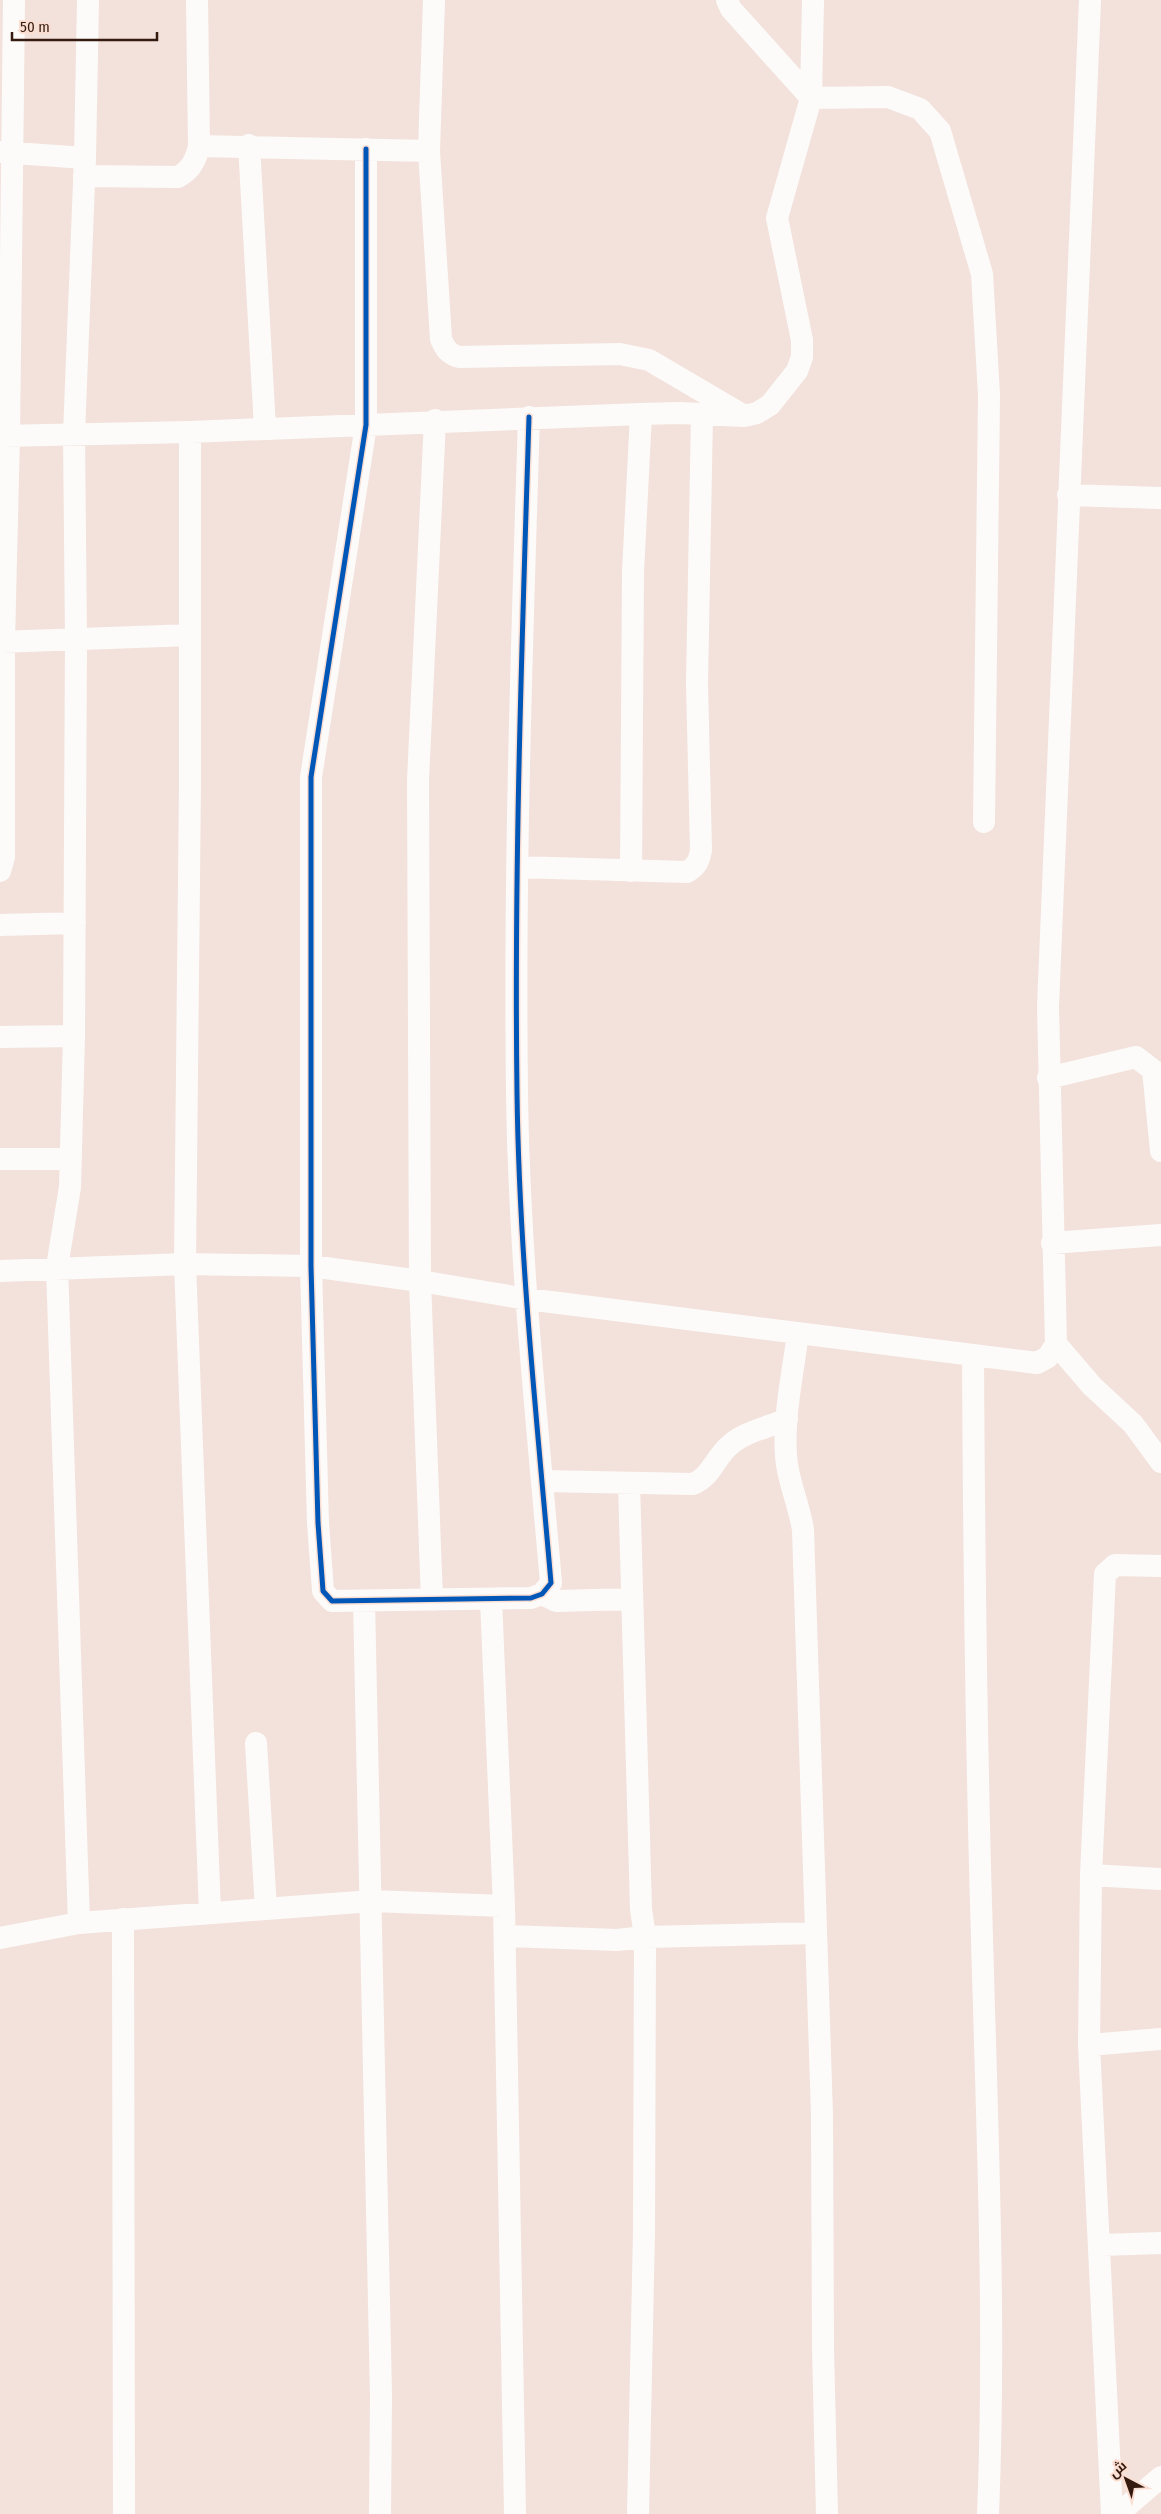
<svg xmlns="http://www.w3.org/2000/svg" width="1161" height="2514" viewBox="0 0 1161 2514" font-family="'Fira Sans Condensed',Cairo,sans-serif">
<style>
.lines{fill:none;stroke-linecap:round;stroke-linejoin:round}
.minor{stroke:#fdfbfa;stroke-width:22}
.cycleway-casing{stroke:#fbded2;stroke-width:8}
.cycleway{stroke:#0057b8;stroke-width:5}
</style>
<rect width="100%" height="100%" fill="#f2e2db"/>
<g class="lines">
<path class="minor" d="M197,0l2,146
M434,0l-5,151 12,188c4,10 8,15 18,18l161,-3 29,6 92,54
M727,0l4,9 80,89 77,-1 32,12 20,22 42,143 7,121 -5,427
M249,145l16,283
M366,149v276l-55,352v489l7,257 5,68 9,10 199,-3 11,-4 9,-11c-14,-163 -32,-327 -34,-491 -3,-225 5,-450 12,-675
M0,152l85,6
M84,176l94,1c13,-7 18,-17 21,-31l230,5
M190,432v351l-5,481 25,649
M0,436l190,-4 451,-18 38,-1 65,3 13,-3 13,-8 27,-34 5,-14v-17l-25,-122 34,-120 2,-98
M1068,495l93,3
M0,642l190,-7
M518,867l169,5c10,-6 12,-11 14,-22l-4,-166 5,-270
M0,871l4,-14v-216l5,-205 5,-436
M631,871l2,-299 8,-158
M0,925l75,-2
M0,1037l74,-1
M1048,1078l88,-21 17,13 8,81
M0,1159h70
M1052,1243l109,-8
M0,1271l185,-7 126,2 109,15 107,18 510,64 11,-6 8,-13 -8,-337 42,-1007
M798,1333c-5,40 -18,98 -10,137 4,21 12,39 15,60l19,585 1,233 4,166
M1056,1344l36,42 41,38 28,38
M973,1355c1,194 3,388 9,582 5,192 14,385 6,577
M542,1481l151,3c20,-9 22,-27 37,-39 14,-13 39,-18 57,-26
M542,1594l14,7 76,-2
M432,1600l-12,-319 -2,-501 17,-360
M364,1601l17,795 -1,118
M256,1743l10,166
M1091,1875l70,4
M504,1906l11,608
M123,1919l1,595
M79,1923l-22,-656 13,-80 4,-151 2,-397 -2,-205 11,-276 3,-158
M505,1936l112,4 28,-3 -4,-28 -12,-426
M0,1938l79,-15 293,-22 132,5 -13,-307
M1089,2045l72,-6
M1101,2245l60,-2
M638,2514l6,-283 1,-294 171,-4
M1112,2514l-23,-469 2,-170 14,-301 10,-9 46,1
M1118,2514l43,-37"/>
<g class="cycleway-casing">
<path id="cycleway" d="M366,149v276l-55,352v489l7,257 5,68 9,10 199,-3 11,-4 9,-11c-14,-163 -32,-327 -34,-491 -3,-225 5,-450 12,-675"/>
</g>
<use href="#cycleway" class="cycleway"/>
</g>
<g transform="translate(1126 2479) rotate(319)" stroke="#fbded2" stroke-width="4" paint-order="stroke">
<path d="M0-4L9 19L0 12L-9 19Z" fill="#341a0f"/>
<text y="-8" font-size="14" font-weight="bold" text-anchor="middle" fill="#341a0f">ش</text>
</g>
<path d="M12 32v8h145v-8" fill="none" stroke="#341a0f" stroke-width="2.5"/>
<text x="20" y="32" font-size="15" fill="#341a0f" stroke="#fbded2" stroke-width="4" paint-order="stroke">50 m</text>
</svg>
